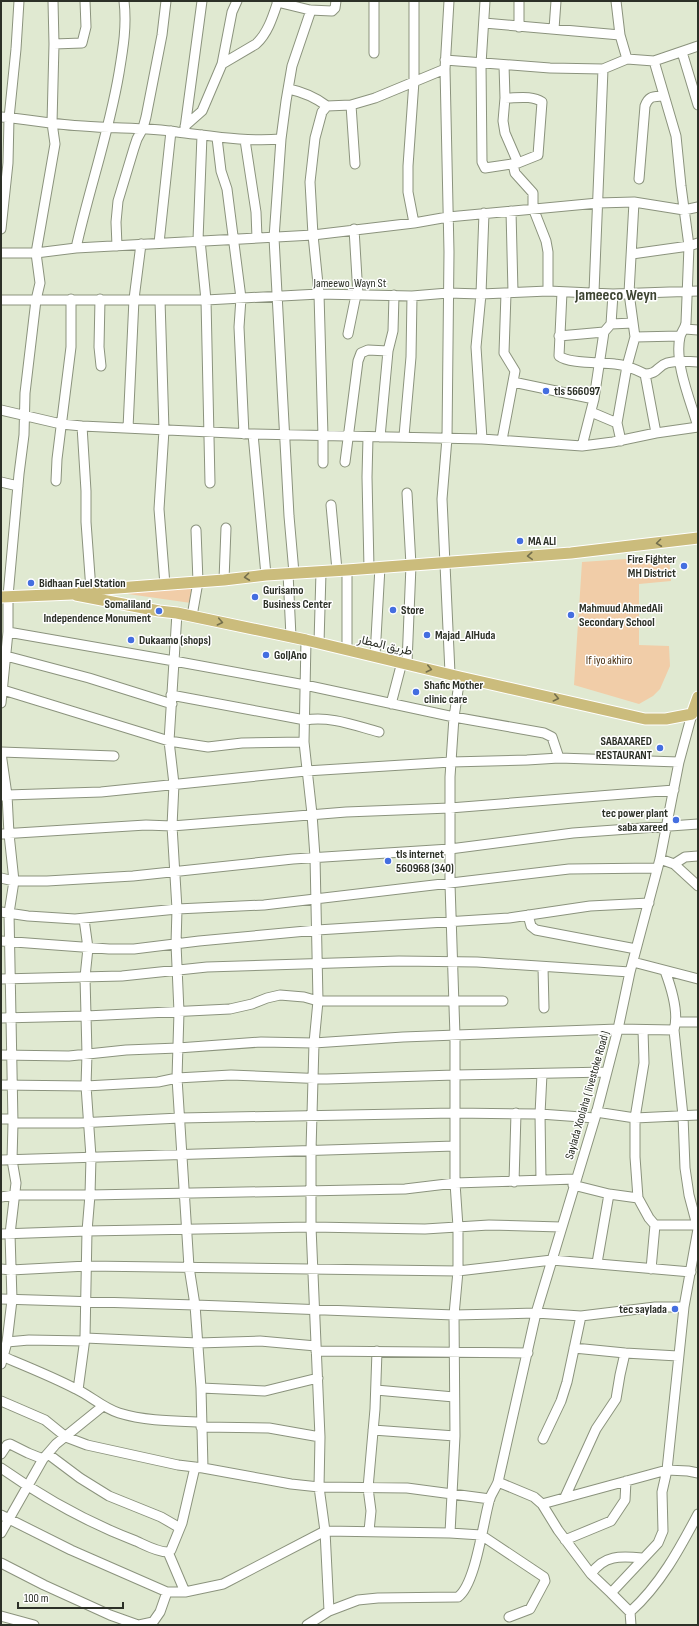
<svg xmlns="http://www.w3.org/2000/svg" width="699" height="1626" viewBox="0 0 699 1626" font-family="'Sofia Sans Condensed',Vazirmatn,sans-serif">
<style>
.green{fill:#f1cda8}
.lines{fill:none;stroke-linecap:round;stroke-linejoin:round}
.minor-casing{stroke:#8b937d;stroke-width:11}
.major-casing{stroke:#fff;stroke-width:13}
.minor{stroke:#fff;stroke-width:9}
.major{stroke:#cbbc7c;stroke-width:11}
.oneway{stroke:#746f4d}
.poi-dot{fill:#446ee0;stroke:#fff;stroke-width:1.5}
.labels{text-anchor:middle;stroke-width:3;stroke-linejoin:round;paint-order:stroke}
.street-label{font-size:12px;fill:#2c3027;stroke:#fff}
.poi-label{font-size:12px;font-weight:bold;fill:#2c3027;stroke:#fff;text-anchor:start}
.park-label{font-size:12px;fill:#4b3112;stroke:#fff}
.district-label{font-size:16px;font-weight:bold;fill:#3d4431;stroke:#fff}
</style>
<rect width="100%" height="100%" fill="#e0e9d1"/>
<path class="green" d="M669,556l2,25 -32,3v61l30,1 1,20 -10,23 -7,7 -14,8 -65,-19 8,-123z
M193,586l-2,17 -63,-9 1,-4z"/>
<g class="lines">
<g class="minor-casing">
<path id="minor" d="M449,1l-4,68 4,183 -2,186 -5,61 8,174
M485,1l-4,63 1,98 3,6 33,-5 20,-8 4,-53c-10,-7 -25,-4 -37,-4l-2,23 2,12 13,30
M616,1l4,34 7,24
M277,2l33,8 22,1 3,-3 1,-7
M484,23l136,12
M519,27v-26
M554,29l2,-28
M54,44l28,-1 4,-16 -1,-26
M682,52l16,53
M374,53v-52
M445,60l105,8 53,1 24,-10 27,2 44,-15
M654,61l22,75 5,50 8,60 -3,77c-1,6 -5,9 -6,14 -6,26 11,65 18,90
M222,64l34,-20c12,-11 17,-28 22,-43
M504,65l1,33
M289,89c14,3 26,8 38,17
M351,105l4,59
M1,117c27,2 55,8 82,9 31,3 63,1 94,6 35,4 69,10 104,7
M185,126l17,-15 3,-7 17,-40 10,-52 5,-11
M185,128l17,-127
M217,138l4,33 6,18 14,109 -2,29 5,107
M245,140l11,72 1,26
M513,164l2,9 18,20v15l13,33 2,11v39
M639,179l6,-73c4,-11 9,-9 19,-10
M511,211l2,81
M414,223l-6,-31v-26l6,-85v-80
M1,229l7,-66 1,-45 7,-69 3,-48
M354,229l4,66
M198,240l4,-105
M200,240l6,60 4,183
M159,243l12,-112
M117,246l-1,-24 2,-21 16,-53 3,-9 6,-11 3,-11 16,-82 4,-34
M76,248c13,-59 33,-115 43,-175 4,-24 8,-47 5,-72
M1,253h35l40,-5 237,-13 101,-12 34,-6 150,-14 36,-1 50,8 14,-3
M632,254l57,-8 9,-3
M562,292l-3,64c10,8 42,6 56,8 11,1 20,5 30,10l11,59
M594,292l9,-223
M100,299l-1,48 2,19
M1,300h205l113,-6 93,2 36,-3 33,1 67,-3 65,3 85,-3
M160,300l4,130 -5,79 6,76
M611,324l22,-1
M685,329l13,1
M348,334l8,-39
M559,336l45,-4
M635,337l45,-1
M645,374c13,0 12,-8 22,-11 10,-3 21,-2 31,-1
M513,382l81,17
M1,410l60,14 21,2 171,8 229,5 100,7 31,-4 43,-9 42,-6
M591,412l26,11
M82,426l4,65v31l5,68
M128,428l6,-129 7,-55
M253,434l13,141
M404,436l7,-79 1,-61
M368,437l-1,40 2,91
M380,437l8,-86 5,-20 1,-36
M482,439l-6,-92 5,-53 3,-81
M502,440l13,-69 -11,-18 2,-60
M621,441l-4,-18 10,-57 8,-29 -6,-44 5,-91
M582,446l12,-47 10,-67 7,-8 2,-30
M345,462l13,-101 3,-8 7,-3 20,1
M323,463v-27l-4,-142 -6,-59 -3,-53 5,-44 7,-26 5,-6 24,-1 24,-7 70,-29
M56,481l1,-22 14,-112v-48
M1,482l17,4
M407,493l4,72 -4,98
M331,505l6,65
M288,573l3,64
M294,573l-5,-57 -15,-278 7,-99 5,-38 6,-35 18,-53v-3
M224,580l2,-52
M177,613l-8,128 5,43 -2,42 5,83 -1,35 3,68 -2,66 12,189 6,38 6,83 2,80
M192,616l6,-34 -2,-52
M8,632l166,29 131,24 149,32 90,16 8,4 7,21
M306,640l-2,102 8,72 3,43 3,144 -4,42 -3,107v77l9,210 -1,50 6,44 4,80
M319,643l2,-71
M347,649v-79
M6,656l83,22 83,26
M375,656l5,-89
M3,690l166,51 39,6 34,-4 62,-1
M171,695l134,25c26,-4 48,5 74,12
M1,703l7,-71v-36l11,-122 5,-39 1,-42 11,-93 4,-17 -4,-30 19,-109 -3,-21 2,-79 -1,-43
M391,704l11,-42
M1,752l113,4
M1,753l6,42 2,39 5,47 -5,32 4,210 -1,37 4,23 -6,51 2,66 -5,42 -6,22
M1,796l6,-1 94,-3 205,-21 145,-9 76,-2 32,-2 120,4
M1,834l145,-9 26,1 174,-14 104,-4 224,-18
M660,859l14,5 24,22
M674,864l11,-7 13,-1
M1,878l13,3h33l86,-5 160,-17 157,-10 123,-16 125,-9
M1,912l27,4 47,3 102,-10 87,-4 305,-36 88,-1
M528,915l3,11 5,4 100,19
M1,941l108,8h25l65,-8 118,-11 192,-12 81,-12 59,-3
M633,962l65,17
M543,967l1,41
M1,979l121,-3 85,-9 192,-6 78,1 153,10
M1,1018l85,-2 144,-7 22,-5 15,-6 13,-3 24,2 14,4h185
M676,1022h22
M643,1030l1,33 -9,55v39l3,41 11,20 6,7h43
M1,1055l68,1 57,-6 52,-2 83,-6 53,1 89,-6 215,-8 56,1
M1,1085l85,1 72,-4 19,-4 54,-3 96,4 128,-4 152,-3
M596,1112l39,6 63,-3
M1,1119h12
M13,1123h65l102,-5 274,-5 86,1 55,4
M1,1160l454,-14
M541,1180l-1,-66 2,-40
M514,1182l2,-69
M573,1185l36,9 29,4
M1,1197l13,-2h76l315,-6 50,-6 120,-4
M1,1234l86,-3 224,-4 114,2 64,-4 72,2
M597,1263l12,-69
M1,1269l10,1 76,-4 371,5 94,-11 139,12
M651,1269l4,-44
M1,1299l194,6 259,10 82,-2 45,3
M85,1338l113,5 62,-2 56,5
M7,1342l22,-2 56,1
M574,1348l51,5 53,3
M316,1351l212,2
M4,1357c24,10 49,20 72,32 15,7 27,19 43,24 26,8 55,8 82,9
M201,1388l64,3 53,-13
M78,1390l7,-52 2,-107 3,-36 1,-38 -5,-71 1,-32 -2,-77 3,-29 -4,-29
M376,1390l78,7
M1,1401l44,19 21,17 21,8 91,20 25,3 88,16 28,3 88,1 83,11
M201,1427l68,1 51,9
M373,1430l82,6
M543,1439l18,-38 6,-19 14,-66 74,-9h29
M1,1454l6,-9 3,-1 18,9 15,6
M48,1454l32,24 29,18 52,21 19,11
M1,1468c44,31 85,54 135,73 9,4 21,11 32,11
M498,1482l36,15 8,7 16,26 33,44 20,19 19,19
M565,1497l31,-68 20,-30 4,-24 5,-22
M542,1504l125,-34 21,1 10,2
M1,1515l70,35 96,42h18l38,-8 102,-53 125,2 31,2 63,42 1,4 -15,28 -21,8
M369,1531l2,-20 -3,-23 7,-79 2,-58
M1,1533l42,-74 13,-15 47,-38
M450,1533l5,-97 -1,-121 4,-44v-44l-3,-44v-147l-5,-152v-107l4,-60 6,-40
M565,1540l46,-19 14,-21 1,-19
M168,1552l3,-2 11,-27 13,-56
M168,1552l17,40
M1,1563l43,22 66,30 28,10
M591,1574c13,-19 29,-18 51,-16
M611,1593l47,-50 5,-12 -1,-39 5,-22 17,-163 14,-78 -9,-34 -4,-27 -2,-52 -9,-86c5,-16 -3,-43 -9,-59
M630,1612c30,-27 49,-62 68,-98
M630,1612l1,13
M1,1616l33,9
M139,1625l14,-3 7,-10 7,-20
M307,1625l22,-14 29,-11 20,-2 80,-1c18,-13 25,-76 32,-99 2,-5 6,-11 8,-16l38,-169 59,-195 23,-89 12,-57 30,-113 19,-97 13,-48"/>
</g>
<g class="major-casing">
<path id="major" d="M76,595l83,16 18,2 129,27 154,37 185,42h21l26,-5 6,-17
M1,597l71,-3 19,-4 133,-10 42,-5 81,-5 224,-17 127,-15"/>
</g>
<use href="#minor" class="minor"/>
<use href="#major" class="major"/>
</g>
<defs><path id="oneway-chevron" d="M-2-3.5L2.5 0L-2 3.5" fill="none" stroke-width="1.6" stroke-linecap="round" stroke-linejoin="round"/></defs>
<g class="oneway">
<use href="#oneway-chevron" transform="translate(659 543) rotate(173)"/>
<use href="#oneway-chevron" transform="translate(530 556) rotate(176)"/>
<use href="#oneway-chevron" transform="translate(247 577) rotate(173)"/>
<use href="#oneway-chevron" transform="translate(220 622) rotate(12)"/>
<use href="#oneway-chevron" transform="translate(429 669) rotate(13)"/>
<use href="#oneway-chevron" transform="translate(556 698) rotate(13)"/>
</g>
<g class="poi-dot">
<circle cx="546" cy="391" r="4"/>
<circle cx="520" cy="541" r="4"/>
<circle cx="684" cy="566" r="4"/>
<circle cx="31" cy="583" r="4"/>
<circle cx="255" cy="597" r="4"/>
<circle cx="393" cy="610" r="4"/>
<circle cx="159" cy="611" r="4"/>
<circle cx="571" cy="615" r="4"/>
<circle cx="427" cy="635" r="4"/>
<circle cx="131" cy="640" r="4"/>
<circle cx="266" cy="655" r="4"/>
<circle cx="416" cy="692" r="4"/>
<circle cx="660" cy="748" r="4"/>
<circle cx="676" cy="820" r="4"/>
<circle cx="388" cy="861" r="4"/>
<circle cx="675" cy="1309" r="4"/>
</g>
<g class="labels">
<g class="street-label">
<text x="350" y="287">Jameewo_Wayn St</text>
<text transform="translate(385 645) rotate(13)" y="4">طريق المطار</text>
<text transform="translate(587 1095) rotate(-74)" y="4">Saylada Xoolaha ( livestoke Road )</text>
</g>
<g class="poi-label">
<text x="554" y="395">tls 566097</text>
<text x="528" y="545">MA ALI</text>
<text x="676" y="563" text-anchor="end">Fire Fighter<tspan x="676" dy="14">MH District</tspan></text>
<text x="39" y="587">Bidhaan Fuel Station</text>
<text x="263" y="594">Gurisamo<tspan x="263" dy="14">Business Center</tspan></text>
<text x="151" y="608" text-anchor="end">Somaliland<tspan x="151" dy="14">Independence Monument</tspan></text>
<text x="579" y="612">Mahmuud AhmedAli<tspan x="579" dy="14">Secondary School</tspan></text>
<text x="401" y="614">Store</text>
<text x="435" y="639">Majad_AlHuda</text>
<text x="139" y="644">Dukaamo (shops)</text>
<text x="274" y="659">GolJAno</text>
<text x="424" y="689">Shafic Mother<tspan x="424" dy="14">clinic care</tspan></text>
<text x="652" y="745" text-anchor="end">SABAXARED<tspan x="652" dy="14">RESTAURANT</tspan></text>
<text x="668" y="817" text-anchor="end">tec power plant<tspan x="668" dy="14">saba xareed</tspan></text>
<text x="396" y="858">tls internet<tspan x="396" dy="14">560968 (340)</tspan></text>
<text x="667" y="1313" text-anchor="end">tec saylada</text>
</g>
<g class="park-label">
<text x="609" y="664">If iyo akhiro</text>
</g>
<g class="district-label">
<text x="616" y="300">Jameeco Weyn</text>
</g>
</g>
<rect width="699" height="1626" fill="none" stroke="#2c3027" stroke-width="4"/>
<path d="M18 1602v6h105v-6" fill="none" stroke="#2c3027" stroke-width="2"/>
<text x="24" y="1602" font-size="12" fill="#2c3027" stroke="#ffffff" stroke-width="3" paint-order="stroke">100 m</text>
</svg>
